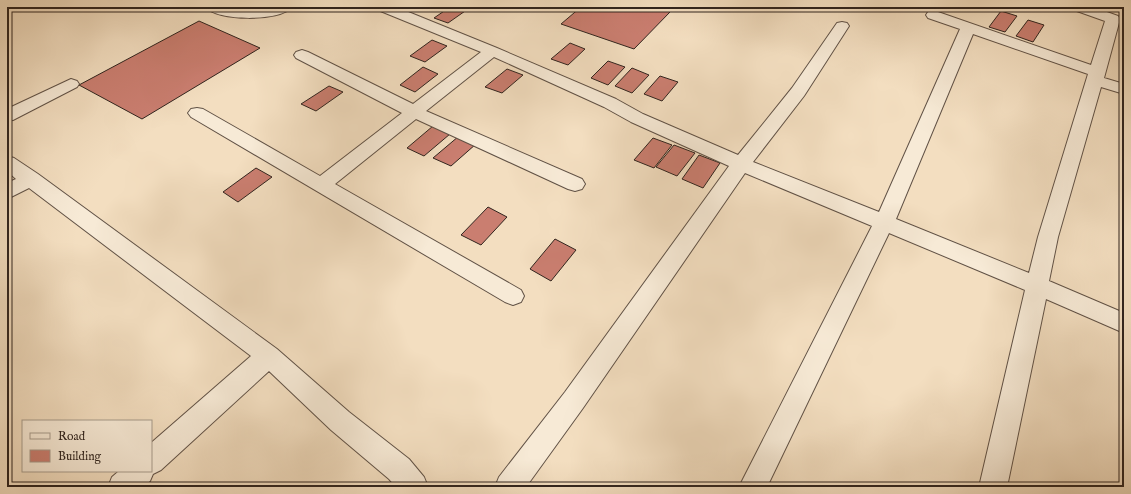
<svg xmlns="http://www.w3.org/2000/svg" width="1131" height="494" viewBox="0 0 1131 494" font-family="'IM FELL English',serif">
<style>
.building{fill:#ca7e70;stroke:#30241e}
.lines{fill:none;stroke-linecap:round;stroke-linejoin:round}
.street-casing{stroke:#615246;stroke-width:2}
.street{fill:#f7ead6;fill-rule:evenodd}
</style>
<rect width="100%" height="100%" fill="#f3dec0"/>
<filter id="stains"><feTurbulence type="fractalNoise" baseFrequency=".005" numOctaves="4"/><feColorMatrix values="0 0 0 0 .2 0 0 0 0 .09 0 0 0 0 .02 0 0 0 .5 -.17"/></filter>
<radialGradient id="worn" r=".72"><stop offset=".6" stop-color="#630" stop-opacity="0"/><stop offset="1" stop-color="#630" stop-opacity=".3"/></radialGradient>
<path class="building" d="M450,7h12l6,2 -20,14 -14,-5z
M581,7h72l17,5 -36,37 -73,-25z
M1001,11l16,5 -12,16 -16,-5z
M1028,20l16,5 -11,17 -17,-6z
M199,21l61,27 -118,71 -63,-34z
M432,40l15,6 -22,16 -15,-6z
M570,43l15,6 -17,16 -17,-6z
M608,61l17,6 -17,18 -17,-7z
M423,67l15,7 -23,18 -15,-7z
M632,68l17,7 -17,18 -17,-7z
M507,69l16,6 -21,18 -17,-6z
M660,76l18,6 -16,19 -18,-7z
M329,86l14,6 -27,19 -15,-7z
M433,126l17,8 -26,22 -17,-8z
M459,136l17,8 -25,22 -18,-8z
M653,138l19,7 -18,23 -20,-8z
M674,145l21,8 -18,23 -21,-9z
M699,155l21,8 -17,25 -21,-9z
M256,168l16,9 -34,25 -15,-10z
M488,207l19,10 -26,28 -20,-10z
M555,239l21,11 -25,31 -21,-12z"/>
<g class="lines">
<g class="street-casing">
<path id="street" d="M206,7h24l19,3 24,-3h19c-11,15 -77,14 -86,0z
M376,7h20l101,41 119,51 27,15 95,41 54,-67 45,-65 5,-1 5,1 2,3 -45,70 -51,66 126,50 81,-183 -32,-11 -2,-3 2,-3 5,-1 5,1 153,53 14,-44 -31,-11 -2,-3h21l25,9 2,3 -16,59 20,6v10l-23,-7 -43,150 -9,44 75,32v20l-78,-34 -39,188h-28l46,-197 -136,-57 -122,254h-28l133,-261 -127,-53 -162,235 -57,79h-31l4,-10 66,-85 164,-226 -98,-44 -27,-15 -110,-50 -68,54 156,68 3,5 -3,5 -7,2 -7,-2 -152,-70 -81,65 186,106 3,6 -3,6 -8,3 -8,-3 -314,-185 -3,-4 3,-4 6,-1 6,1 117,67 82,-63 -106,-55 -2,-3 2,-3 6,-2 6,2 105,52 68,-52 -103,-42zM973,34l115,40 -50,163 -9,36 -133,-54z
M71,79l6,2 2,3 -2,3 -64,33 -6,1v-12z
M7,156l7,2 24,16 239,175 72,63 60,47 15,18 4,10h-32l-7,-8 -58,-49 -62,-59 -108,99 -8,4 -3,7 -7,6h-35l4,-10 7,-6h32v-28l100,-87 -222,-168 -22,11v-16l9,-4 -9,-8z"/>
</g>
<use href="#street" class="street"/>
</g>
<rect width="1131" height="494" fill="none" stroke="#f3dec0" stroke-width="24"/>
<rect x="8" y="8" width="1115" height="478" fill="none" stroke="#30241e" stroke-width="2"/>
<rect x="12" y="12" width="1107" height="470" fill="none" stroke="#30241e"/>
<rect x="22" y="420" width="130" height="52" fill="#f7ead6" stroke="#a79b8c"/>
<rect x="30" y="433" width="20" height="6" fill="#f7ead6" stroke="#a79b8c"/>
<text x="58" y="440" font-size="12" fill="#30241e">Road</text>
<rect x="30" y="450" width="20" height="12" fill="#ca7e70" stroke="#a79b8c"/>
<text x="58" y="460" font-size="12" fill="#30241e">Building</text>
<rect width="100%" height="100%" filter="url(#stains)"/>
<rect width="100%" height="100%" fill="url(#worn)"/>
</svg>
